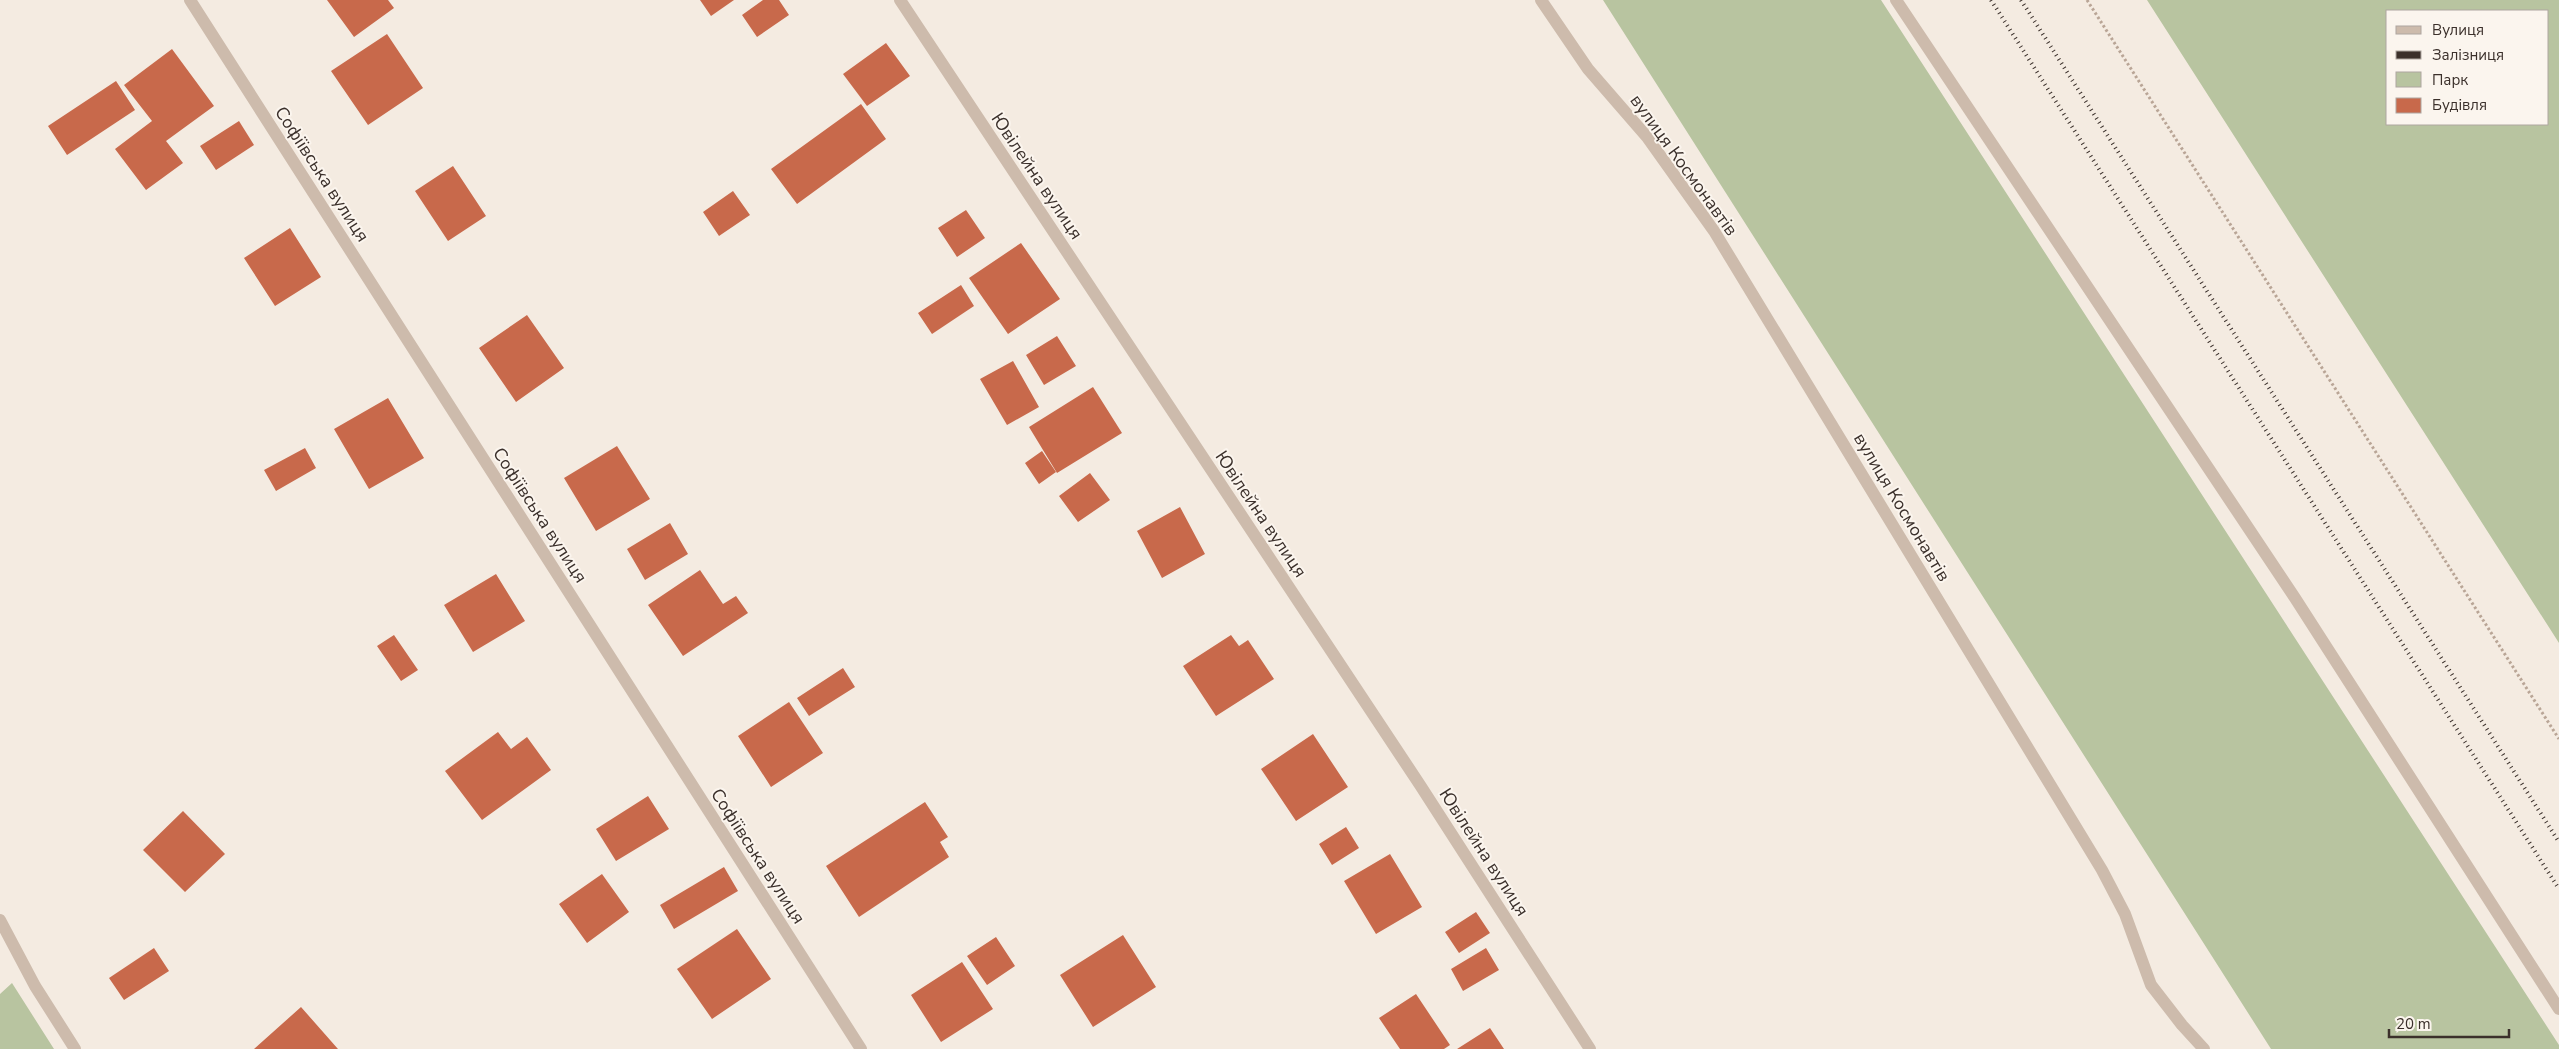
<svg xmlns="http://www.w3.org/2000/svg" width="2559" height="1049" viewBox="0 0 2559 1049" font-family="'Nunito Sans',sans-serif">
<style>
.green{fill:#b8c4a0;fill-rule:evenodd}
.building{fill:#c8694b}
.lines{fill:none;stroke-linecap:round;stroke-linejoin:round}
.path{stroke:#b9a596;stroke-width:3;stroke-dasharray:2.5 2.5;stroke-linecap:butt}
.minor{stroke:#cdbbac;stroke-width:12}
.rail{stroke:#3b302b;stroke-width:4;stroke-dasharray:1 4;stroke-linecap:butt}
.labels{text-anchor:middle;stroke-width:4;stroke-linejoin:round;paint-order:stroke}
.street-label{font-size:18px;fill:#3b302b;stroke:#fbf5ee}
</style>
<rect width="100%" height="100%" fill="#f4ebe1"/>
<path class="green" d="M1603,0h278l678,1045v4h-288z
M2147,0h412v643zM2548,11v113h-160v-113z
M12,983l42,66h-54v-55z"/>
<path class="building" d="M327,0h61l6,8 -40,29z
M700,0h34l-23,16z
M763,0h16l10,15 -32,22 -15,-22z
M387,34l36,54 -55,37 -37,-54z
M886,43l24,33 -43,30 -24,-32z
M172,49l42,57 -48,35 17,22 -37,27 -31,-41 37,-28 -28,-36z
M116,81l19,29 -68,45 -19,-29z
M861,104l25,35 -89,65 -26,-35z
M239,121l15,24 -38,25 -16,-24z
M453,166l33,50 -38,25 -33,-50z
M733,191l17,24 -31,21 -16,-24z
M966,210l19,28 -28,19 -19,-29z
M290,228l31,49 -46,29 -31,-48z
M1021,243l39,56 -52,35 -39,-56z
M961,285l13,21 -42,28 -14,-21z
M527,315l37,53 -48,34 -37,-54z
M1057,336l19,30 -32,19 -18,-30z
M1013,361l26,46 -32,18 -27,-46z
M1093,387l29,46 -65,40 -28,-46z
M388,398l36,60 -55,31 -35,-60z
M617,446l33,53 -54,32 -32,-53z
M305,448l11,20 -40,23 -12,-21z
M1042,451l14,21 -17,12 -14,-21z
M1090,473l20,27 -32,22 -19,-26z
M1180,507l25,47 -43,24 -25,-47z
M670,523l18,31 -43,26 -18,-31z
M700,570l23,34 13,-8 12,17 -65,43 -35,-51z
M496,574l29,47 -52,31 -29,-47z
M394,635l24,35 -17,11 -24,-35z
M1231,635l8,11 9,-6 26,39 -58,37 -33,-50z
M843,668l12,19 -46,29 -12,-18z
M789,702l34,51 -52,34 -33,-51z
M498,732l13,17 16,-12 24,33 -69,50 -37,-49z
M1313,734l35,53 -52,34 -35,-52z
M648,796l21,33 -53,32 -20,-32z
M925,802l23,35 -8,5 9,15 -90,60 -33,-51z
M183,811l42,43 -40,38 -42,-42z
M1346,827l13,21 -27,17 -13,-21z
M1390,854l32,53 -46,27 -32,-53z
M724,867l14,24 -64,38 -14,-24z
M602,874l27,38 -42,31 -28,-39z
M1476,912l14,21 -31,20 -14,-21z
M737,929l34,50 -59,40 -35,-50z
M1123,935l33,52 -63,40 -33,-52z
M996,937l19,29 -28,19 -20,-29z
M154,948l15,23 -45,29 -15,-22z
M1486,948l13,22 -36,21 -12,-22z
M962,962l31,47 -52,33 -30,-47z
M1416,994l34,51 -6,4h-44l-21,-31z
M301,1007l37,42h-84z
M1490,1028l14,21h-47z"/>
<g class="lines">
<path class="path" d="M2087,0l472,739"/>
<path class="minor" d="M190,0l671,1049
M900,0l520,785 170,264
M1541,0l47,69 59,68 67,94 388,639 23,44 26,71 31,40 22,24
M1896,0l399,598 264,411
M0,920l35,66 40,63"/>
<path class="rail" d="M1991,0l568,889
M2021,0l538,842"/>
</g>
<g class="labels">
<g class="street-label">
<text transform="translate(1684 165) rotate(54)" y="6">вулиця Космонавтів</text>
<text transform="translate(322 174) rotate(57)" y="6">Софіївська вулиця</text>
<text transform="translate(1037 176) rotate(56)" y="6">Ювілейна вулиця</text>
<text transform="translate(1902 507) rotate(59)" y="6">вулиця Космонавтів</text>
<text transform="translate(1261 514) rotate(56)" y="6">Ювілейна вулиця</text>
<text transform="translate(540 515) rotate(57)" y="6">Софіївська вулиця</text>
<text transform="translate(1484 852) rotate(57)" y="6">Ювілейна вулиця</text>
<text transform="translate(758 856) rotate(57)" y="6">Софіївська вулиця</text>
</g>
</g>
<rect x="2386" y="10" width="162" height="115" fill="#fbf5ee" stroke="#aea6a0"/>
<rect x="2396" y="26" width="25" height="8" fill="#cdbbac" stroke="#aea6a0"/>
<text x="2432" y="35" font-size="15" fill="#3b302b">Вулиця</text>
<rect x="2396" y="51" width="25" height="8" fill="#3b302b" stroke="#aea6a0"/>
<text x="2432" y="60" font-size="15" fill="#3b302b">Залізниця</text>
<rect x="2396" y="72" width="25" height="15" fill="#b8c4a0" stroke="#aea6a0"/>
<text x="2432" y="85" font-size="15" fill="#3b302b">Парк</text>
<rect x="2396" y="98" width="25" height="15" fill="#c8694b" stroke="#aea6a0"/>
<text x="2432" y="110" font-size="15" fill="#3b302b">Будівля</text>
<path d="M2389 1029v8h120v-8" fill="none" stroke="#3b302b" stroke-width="2.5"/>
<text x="2396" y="1029" font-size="15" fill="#3b302b" stroke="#fbf5ee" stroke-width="4" paint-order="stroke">20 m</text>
</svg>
